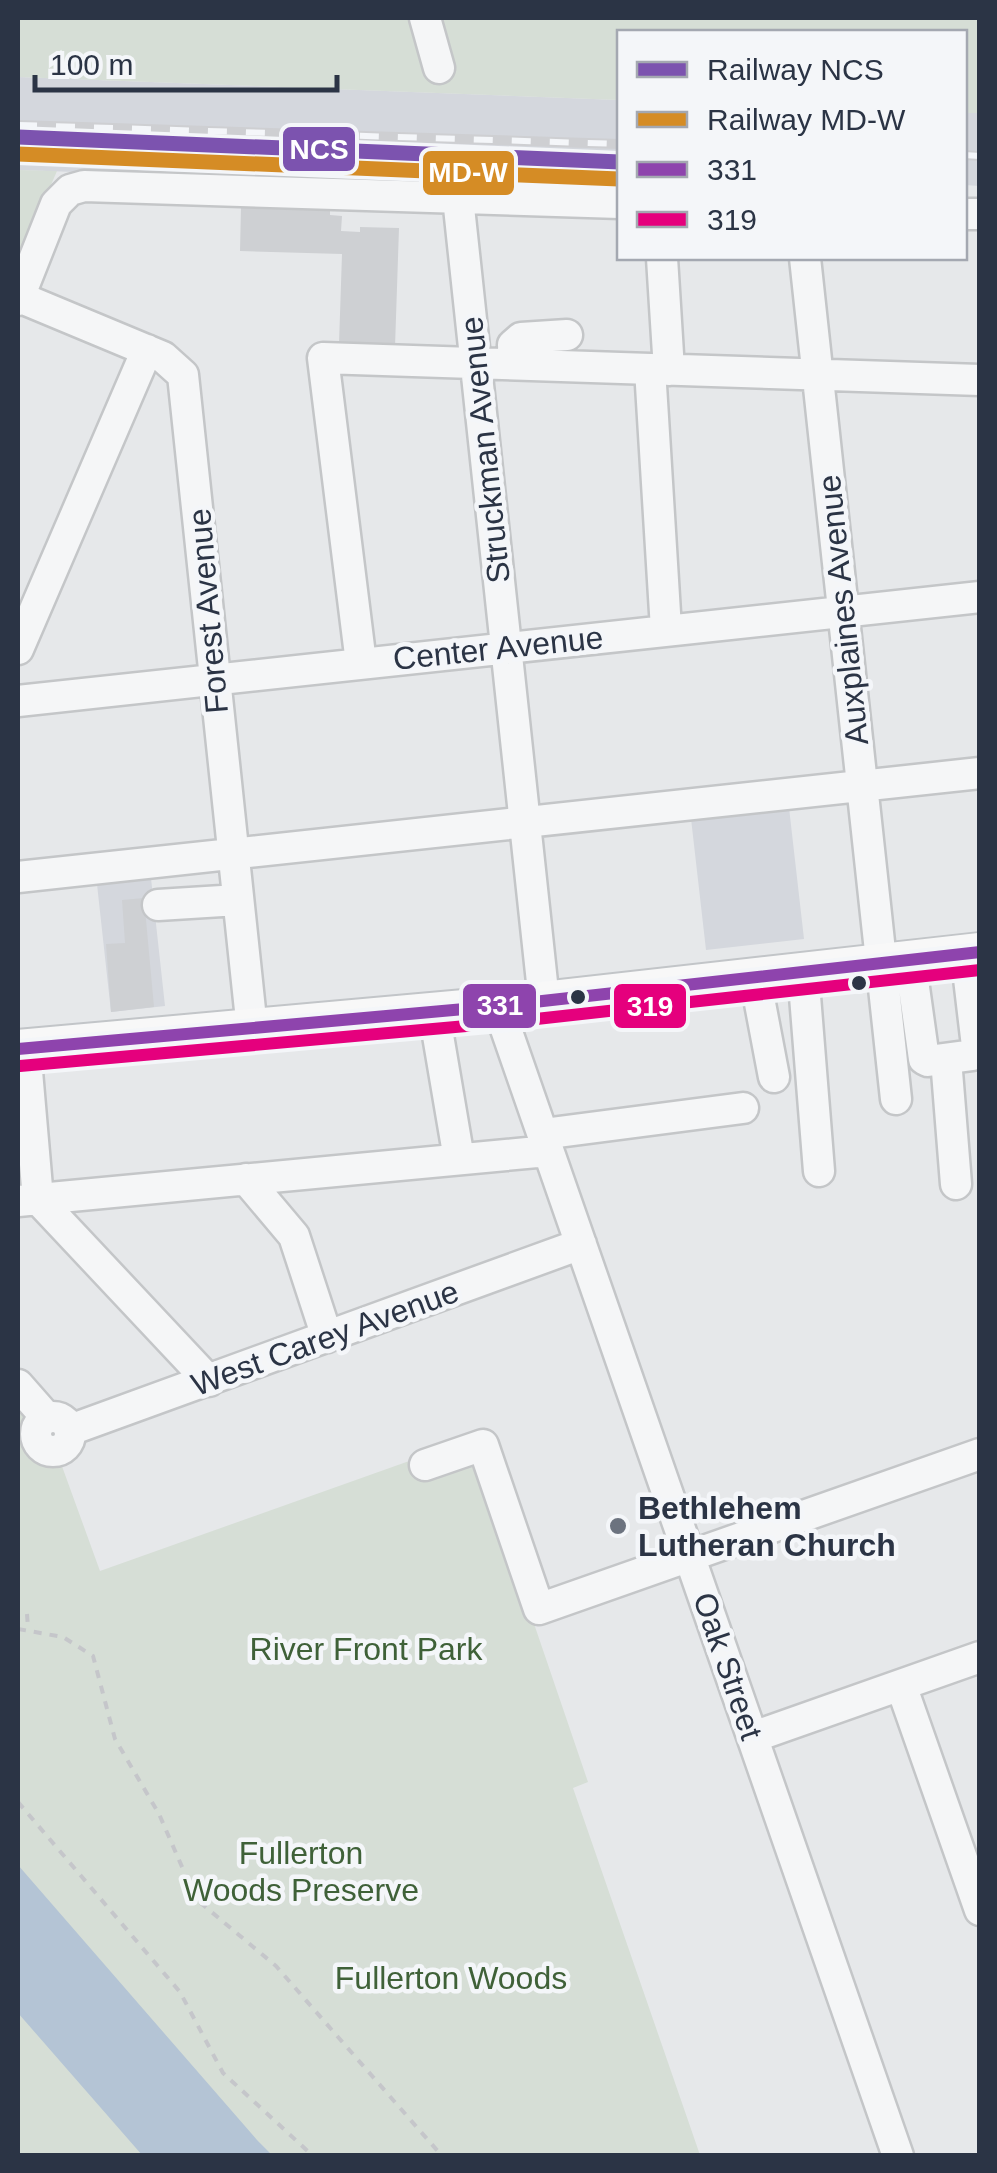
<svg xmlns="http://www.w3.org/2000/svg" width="997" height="2173" viewBox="0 0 997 2173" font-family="Helvetica,sans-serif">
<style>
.built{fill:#d4d7dd}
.green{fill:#d6ded6}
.water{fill:#b4c4d5}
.building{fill:#ced0d3}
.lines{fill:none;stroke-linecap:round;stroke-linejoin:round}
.minor-casing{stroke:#c4c6c8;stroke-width:35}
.major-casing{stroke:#c2c5c8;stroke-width:42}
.path{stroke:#c5c6ca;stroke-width:4;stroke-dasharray:8 8;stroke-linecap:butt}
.minor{stroke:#f5f6f7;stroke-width:30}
.major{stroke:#f8f8f8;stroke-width:38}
.rail-casing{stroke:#cecfd2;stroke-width:10}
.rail{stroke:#f4f6f9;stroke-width:6;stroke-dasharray:19;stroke-linecap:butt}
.bus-1-casing{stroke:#f4f6f9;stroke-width:20}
.bus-2-casing{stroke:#f4f6f9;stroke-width:20}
.bus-1{stroke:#8e44ad;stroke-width:12}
.bus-2{stroke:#e5007d;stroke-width:12}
.rail-1-casing{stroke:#f4f6f9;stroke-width:22}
.rail-2-casing{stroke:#f4f6f9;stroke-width:22}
.rail-1{stroke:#7c53af;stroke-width:15}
.rail-2{stroke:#d58c25;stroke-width:15}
.bus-dot{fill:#2b3445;stroke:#f4f6f9;stroke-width:4}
.poi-dot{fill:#6c737f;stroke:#f4f6f9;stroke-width:4}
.labels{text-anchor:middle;stroke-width:9;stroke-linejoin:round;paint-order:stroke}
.street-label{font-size:32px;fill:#2b3445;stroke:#f4f6f9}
.poi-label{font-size:32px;font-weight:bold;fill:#2b3445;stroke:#f4f6f9;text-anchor:start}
.park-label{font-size:32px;fill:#3f6138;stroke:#f4f6f9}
.line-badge{stroke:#f4f6f9;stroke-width:4}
.badge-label{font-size:28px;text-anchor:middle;font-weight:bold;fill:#fff}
</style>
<rect width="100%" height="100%" fill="#e6e8ea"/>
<path class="built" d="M18,77l601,23v72l-270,-10 -13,19 -318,-11z
M964,113h15v73l-14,-1z
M787,790l17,149 -98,11 -17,-149z
M149,860l16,146 -54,6 -16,-146z"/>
<path class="green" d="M18,18h961v95h-14l-1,-81h-344l-1,68 -601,-23z
M18,170l39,1 -39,90z
M18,1393l19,22 -10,10 1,21 15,13 16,-1 41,113 371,-132 117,343 -15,6 127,367h-682z"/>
<path class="water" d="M18,1865l239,275 15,15h-130l-124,-142z"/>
<path class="building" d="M241,207l89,3v5l12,1 -1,15 19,1v-5l39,1 -4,119 -56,-3 3,-90 -102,-3z
M144,898l10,109 -43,5 -5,-68 19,-1 -3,-43z"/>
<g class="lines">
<g class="minor-casing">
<path id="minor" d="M425,18l14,50
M458,198l86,803
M964,214h16
M662,258l7,112
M805,258l91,841
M19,297l144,60 20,18 69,654
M18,300l38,-96 14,-14 14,-4 536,17
M514,364l-1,-19 8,-7 46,-3
M650,369l16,260
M18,649l129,-299
M361,663l-38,-305 657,22
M18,701l962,-104
M18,877l962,-104
M158,905l80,-5
M910,959l14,100 4,2 45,-6 4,-9 -11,-93
M803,971l16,200
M755,977l19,100
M498,1006l400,1150
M434,1012l25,147
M25,1048l13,151 171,182
M946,1059l10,125
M543,1134l200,-26
M246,1179l48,57 33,101
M18,1201l530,-50
M18,1385l29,33
M36 1434a17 17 0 1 1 34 0a17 17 0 1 1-34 0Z
M70,1430l511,-186
M425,1465l58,-20 56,164 441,-155
M901,1685l79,225
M753,1737l227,-80"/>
</g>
<g class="major-casing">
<path id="major" d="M18,1049l480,-43 482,-54"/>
</g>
<path class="path" d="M27,1614l1,14
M18,1629l45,8 30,19 22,83 44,75 37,85 80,67 166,190
M18,1802l162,190 43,81 90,83"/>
<use href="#minor" class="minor"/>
<use href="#major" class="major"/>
<g class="rail-casing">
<path id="rail" d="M18,125l602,19
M964,155l16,1"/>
</g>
<use href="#rail" class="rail"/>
<g class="bus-1-casing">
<path id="bus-1" d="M18,1049l480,-43 482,-54"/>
</g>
<g class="bus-2-casing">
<path id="bus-2" d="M20,1066l480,-43 480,-53"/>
</g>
<use href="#bus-1" class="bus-1"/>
<use href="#bus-2" class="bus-2"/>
<g class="rail-1-casing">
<path id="rail-1" d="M18,137l602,25"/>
</g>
<g class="rail-2-casing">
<path id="rail-2" d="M18,154l601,25"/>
</g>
<use href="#rail-1" class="rail-1"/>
<use href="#rail-2" class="rail-2"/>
</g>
<g class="bus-dot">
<circle cx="859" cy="983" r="9"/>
<circle cx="578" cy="997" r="9"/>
</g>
<circle class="poi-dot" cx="618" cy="1526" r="10"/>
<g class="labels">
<g class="street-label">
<text transform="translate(485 450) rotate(-96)" y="11">Struckman Avenue</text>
<text transform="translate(843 610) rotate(-96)" y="11">Auxplaines Avenue</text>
<text transform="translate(208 611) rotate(-95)" y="11">Forest Avenue</text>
<text transform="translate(498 648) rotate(-6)" y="11">Center Avenue</text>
<text transform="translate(325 1338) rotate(-20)" y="11">West Carey Avenue</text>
<text transform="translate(728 1666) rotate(71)" y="11">Oak Street</text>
</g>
<g class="poi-label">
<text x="638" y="1519">Bethlehem<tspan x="638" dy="37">Lutheran Church</tspan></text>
</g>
<g class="park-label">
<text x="366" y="1660">River Front Park</text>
<text x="301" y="1864">Fullerton<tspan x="301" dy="37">Woods Preserve</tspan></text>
<text x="451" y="1989">Fullerton Woods</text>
</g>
</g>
<g class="line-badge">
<rect x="281" y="125" width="76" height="48" rx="10" fill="#7c53af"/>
<rect x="421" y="149" width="95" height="48" rx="10" fill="#d58c25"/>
<rect x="461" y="982" width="77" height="48" rx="10" fill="#8e44ad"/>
<rect x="612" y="982" width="76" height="48" rx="10" fill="#e5007d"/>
</g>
<g class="badge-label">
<text x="319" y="159">NCS</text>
<text x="468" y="182">MD-W</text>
<text x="500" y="1015">331</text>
<text x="650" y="1016">319</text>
</g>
<rect width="997" height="2173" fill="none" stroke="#2b3445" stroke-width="40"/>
<rect x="617" y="30" width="350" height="230" fill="#f4f6f9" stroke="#a4a8b1" stroke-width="2.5"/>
<rect x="637" y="62" width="50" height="15" fill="#7c53af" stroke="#a4a8b1" stroke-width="2.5"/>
<text x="707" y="80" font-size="30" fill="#2b3445">Railway NCS</text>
<rect x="637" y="112" width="50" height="15" fill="#d58c25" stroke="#a4a8b1" stroke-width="2.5"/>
<text x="707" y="130" font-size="30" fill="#2b3445">Railway MD-W</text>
<rect x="637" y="162" width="50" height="15" fill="#8e44ad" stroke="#a4a8b1" stroke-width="2.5"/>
<text x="707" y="180" font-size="30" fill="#2b3445">331</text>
<rect x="637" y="212" width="50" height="15" fill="#e5007d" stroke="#a4a8b1" stroke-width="2.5"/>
<text x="707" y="230" font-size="30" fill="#2b3445">319</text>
<path d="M35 75v15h302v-15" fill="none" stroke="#2b3445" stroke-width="5"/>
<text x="50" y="75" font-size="30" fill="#2b3445" stroke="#f4f6f9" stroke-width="8" paint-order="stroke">100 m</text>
</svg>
